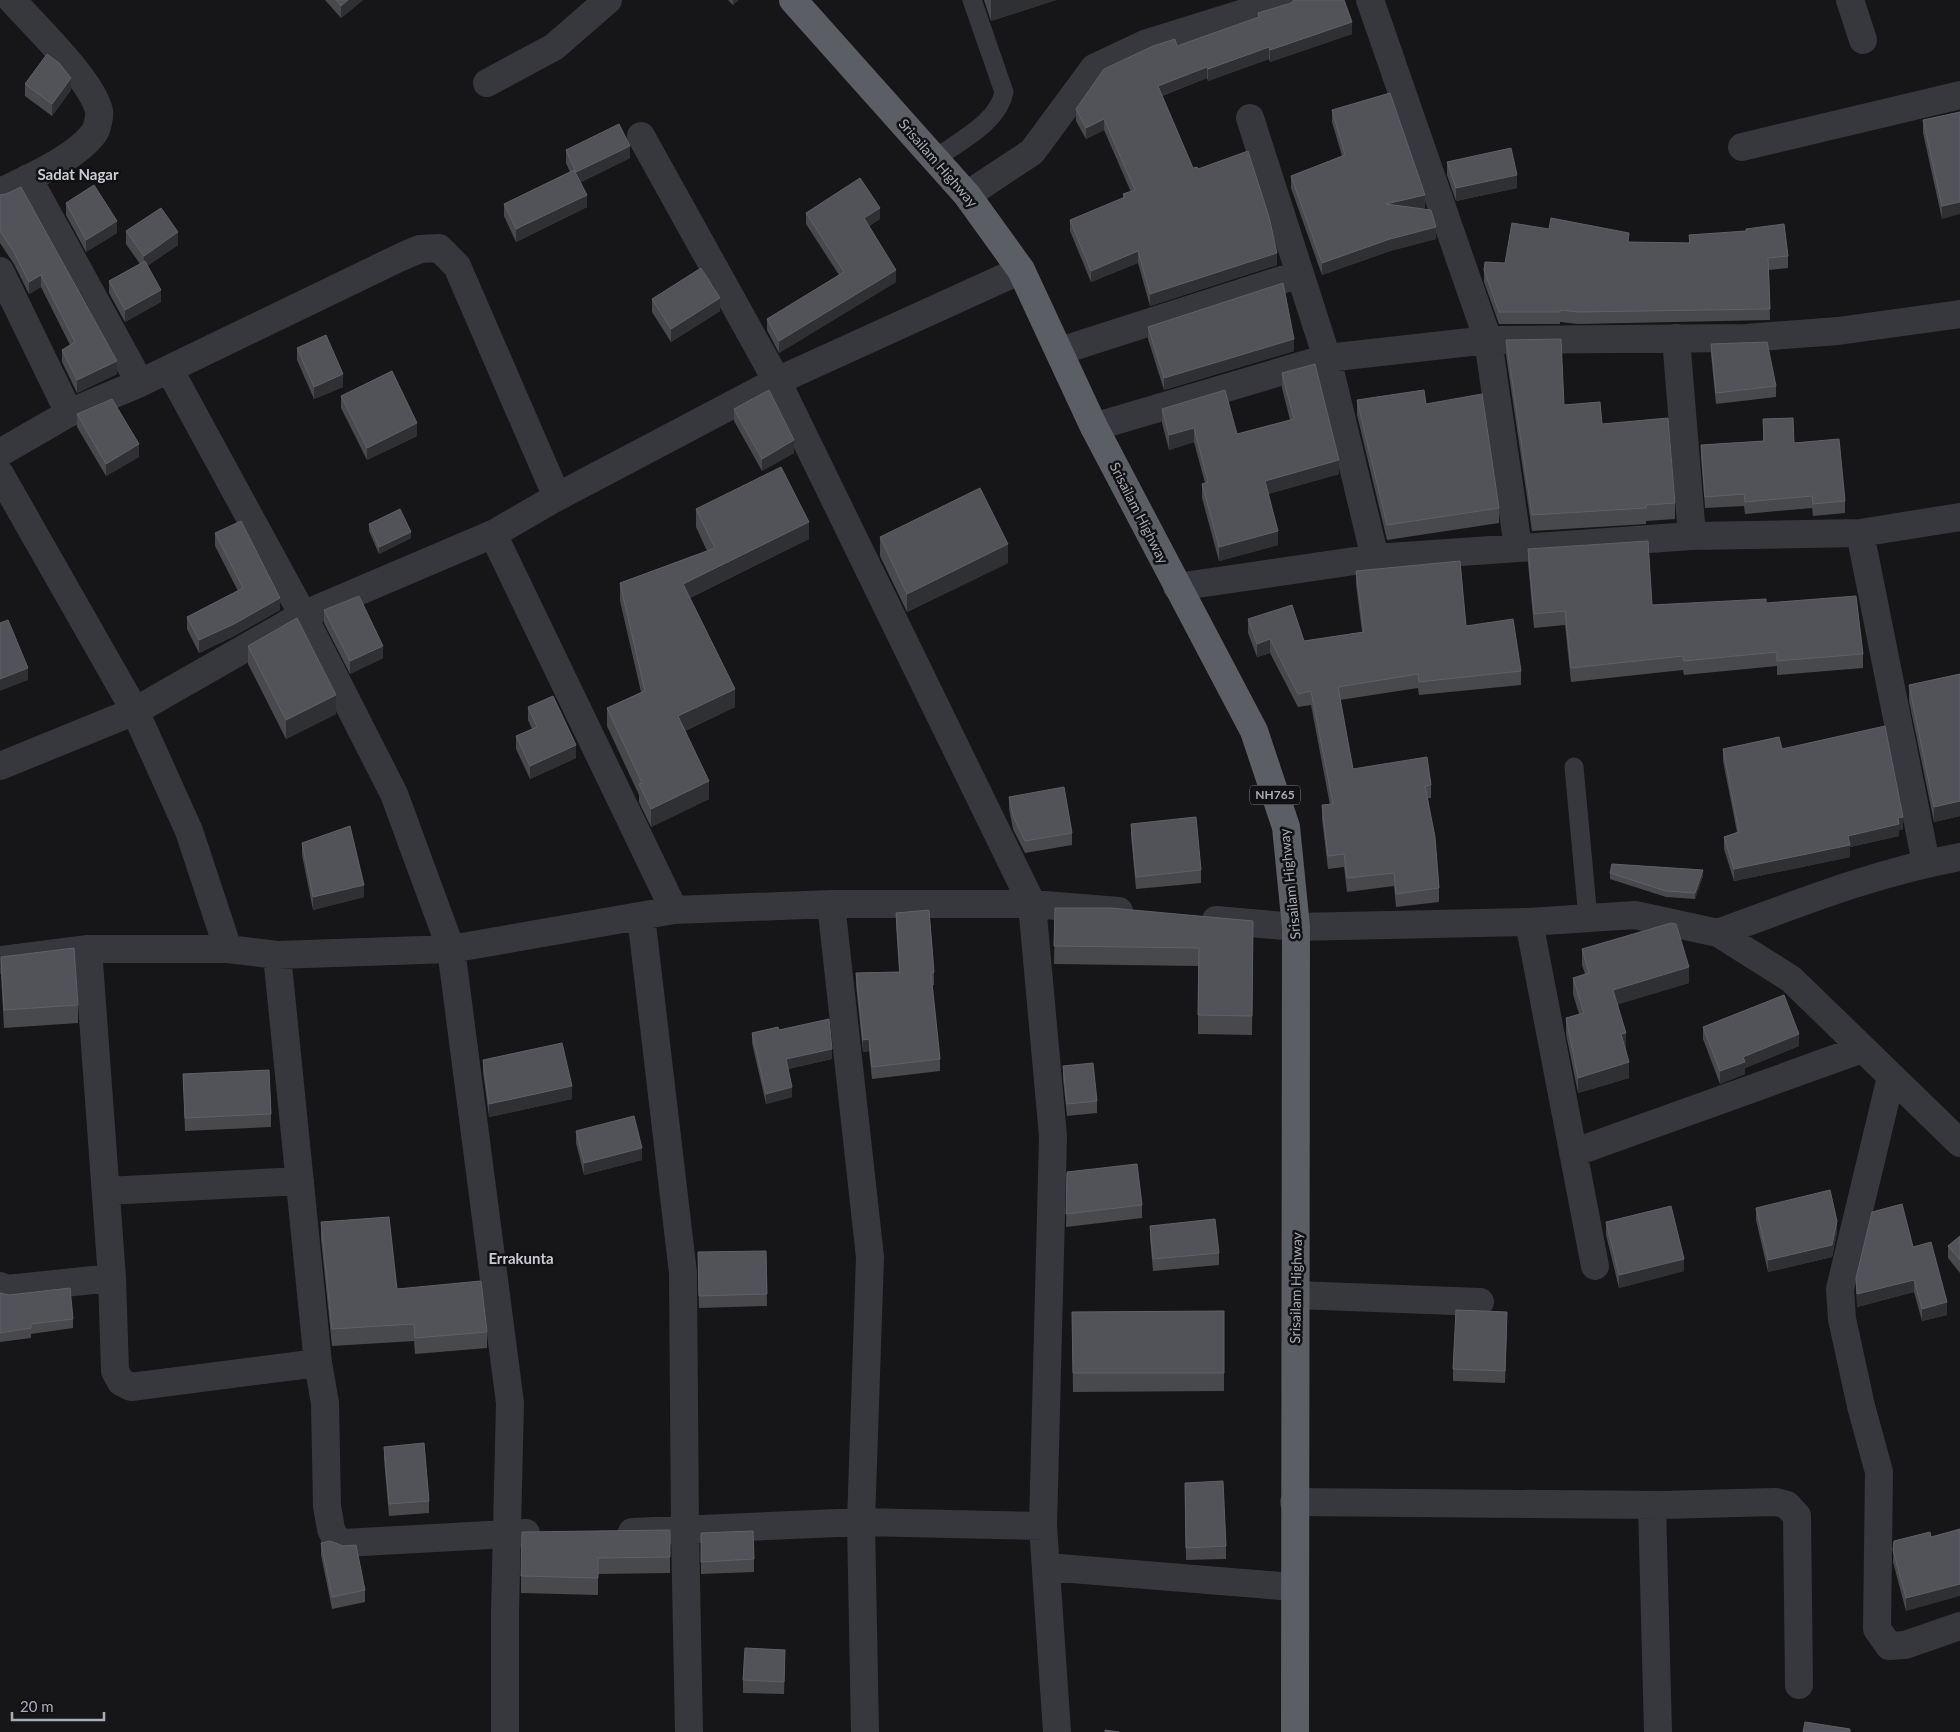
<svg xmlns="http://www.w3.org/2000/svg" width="1960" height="1732" viewBox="0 0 1960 1732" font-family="Lato,sans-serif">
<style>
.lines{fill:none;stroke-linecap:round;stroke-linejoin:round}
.service{stroke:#37383d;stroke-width:19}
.minor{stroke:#37383d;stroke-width:28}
.tertiary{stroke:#37383d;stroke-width:28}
.trunk{stroke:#5b5e65;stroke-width:28}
.wall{fill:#47494d}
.shaded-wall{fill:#2f3033}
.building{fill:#525359;stroke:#5f6168}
.labels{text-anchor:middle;stroke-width:5;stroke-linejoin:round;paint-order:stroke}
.shield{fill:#111113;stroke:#7b7e86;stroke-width:1}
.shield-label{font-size:12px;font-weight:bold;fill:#a8adb8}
.street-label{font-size:14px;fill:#a8adb8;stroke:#111113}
.neighbourhood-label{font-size:15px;font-weight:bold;fill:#c9ccd4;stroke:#111113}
</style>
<rect width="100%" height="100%" fill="#161618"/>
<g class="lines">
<path class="service" d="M935,159c24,-18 63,-36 69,-67l-32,-92
M1574,767l14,151"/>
<path class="minor" d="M1370,0l118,340 30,207
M1850,0l13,40
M487,83l67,-36 54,-47
M1250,118l77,240 48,200
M641,136l136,245 255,523 21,232 -10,390 14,206
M1742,147l218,-52
M28,178l112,205
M0,192c27,-13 76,-34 94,-59 3,-4 6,-17 5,-22 -7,-31 -65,-86 -87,-111
M967,195l65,-43 62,-84 53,-25 139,-43
M0,271l69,142
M1676,338l16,198
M1060,351l240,-77
M169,369l134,246 91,179 57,155 59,454 -5,209v120
M1094,427l233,-69 161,-18 258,-2 92,-7 122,-17
M0,453l69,-40 71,-30 261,-126 19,-8 19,-1 18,18 100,231
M0,474l135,237 54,120 39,118
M1860,533l66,330
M493,534l181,376
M1177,587l198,-29 317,-22 168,-3 100,-16
M831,904l39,353 -9,265 4,210
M641,916l42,357 2,258 4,201
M1216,920l80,7 233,-5 106,-7 83,18 73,46 169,164
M1529,922l66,344
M1718,933c79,-29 158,-61 242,-76
M88,949l24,329 3,93 6,11 10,5 187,-24
M277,955l41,408 7,40 2,103 4,23 4,9 8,5 183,-10
M0,960l88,-11h140l49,6 174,-6 223,-39 157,-6h201l87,7
M1891,1077l-51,212 2,30 19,87 18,66 -2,157 12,17 16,-1 55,-19
M1573,1153l289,-104
M106,1191l194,-10
M0,1286l7,3 105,-11
M1296,1295l184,7
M1294,1502l368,3 114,-3 11,3 10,11 2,169
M1652,1505l6,227
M632,1532l229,-10 182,4
M1047,1567l246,20"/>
<path class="tertiary" d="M0,766l135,-55 168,-96 190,-81 64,-37 220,-116 244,-111"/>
<path class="trunk" d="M793,0l174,195 54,75 73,157 160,304 32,96 10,100 -1,805"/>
</g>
<path class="wall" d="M325,0h38l-22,18z
M728,0h10l-5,5z
M984,0h72l-65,21z
M1258,13l94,21 -82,28 -1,-3 -61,22 -1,-3 -45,18 31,72 5,1 79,96 -127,41 -12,-43 -47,19 -21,-51v-11l53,-22v-4l8,-2 -27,-62 -18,9 -10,-18v-12l101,-63 81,-29z
M25,84l46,6 -19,26 -27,-20z
M1332,110l93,98 -5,1 16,30 -46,12 -68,24 -31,-87v-12l51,-20 -10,-34z
M1960,112l-18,107 -19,-86v-13z
M566,150l64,8 -49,24 6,25 -71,35 -12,-26v-12l66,-32 -4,-9z
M1447,162l70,26 -61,13 -9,-26z
M0,195l117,179 -40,19 -15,-31v-12l8,-5 -29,-58 -12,7 -15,-30 -14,-21z
M66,203l51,30 -31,19 -20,-37z
M806,213l74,6 -11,7 27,56 -117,71 -12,-23v-11l72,-44 -33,-51z
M126,231l52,14 -31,21 14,36 -36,20 -16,-29v-12l31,-17 -14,-20z
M1689,235l99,21v12l-19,2 1,50 -192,4 -18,-2v2h-61l-15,-42v-12l145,-28 60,1z
M652,299l68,12 -49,31 -19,-30z
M1148,327l146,24 -130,39 -16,-51z
M1506,340l58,65 38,19 73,79v16l-29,2v3l-114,7 -26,-176z
M1711,344l65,42v11l-60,7 -5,-50z
M297,348l46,39 -29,12 -17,-39z
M1282,373l57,101 -71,20 10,51 -59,16 -17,-63v-14l3,-1 -11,-41 -25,8 -7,-27v-14l75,25 53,-14 -8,-32z
M341,396l76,40 -50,24 -26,-52z
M1357,400l69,4 73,104v15l-112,17 -30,-125z
M734,409l60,44 -32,18 -28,-50z
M77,414l62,43 -33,19 -29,-49z
M1763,419l31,24 51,58v12l-32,3 -1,-8 -67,6 -1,-8 -39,2 -4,-51v-12l62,-4z
M696,509l113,30 -119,59 45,109 -50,24 24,68 -58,28 -12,-25v-7l-32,-69v-18l34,-16 -21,-91v-18l87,-32 -11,-24z
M369,524l42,14 -32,16 -10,-23z
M215,533l65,77 -46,26 -35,17 -12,-24v-12l51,-26 -23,-45z
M880,537l128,26 -101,49 -27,-56z
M1528,549l124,56 114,-2 97,51v14l-86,7v-9l-93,9 -1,-5 -112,12 -6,-57 -31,3 -6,-65z
M1356,571l110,55 55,45v14l-102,10 -1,-7 -78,12 13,69 78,16v13h-3l11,90v14l-43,5 -2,-21 -47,6 -3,-25 -16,2 -6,-50v-14h8l-19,-100 -13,2 -28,-54 -13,4 -9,-24v-14l56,22 58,-9 -6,-48z
M324,610l59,48 -33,16 -26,-51z
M248,646l88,68 -50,25 -38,-75z
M1960,674v142l-26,6 -25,-121v-16z
M528,707l48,51 -46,21 -14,-30v-13l16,-7 -4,-9z
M1723,749h59l121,80 -4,1v6l-49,11v10l-116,24 -10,-32v-12l13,-5 -14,-71z
M1009,797l63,36v12l-47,8 -12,-24 -4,-20z
M1131,824l70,46v13l-65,6 -5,-53z
M302,843l62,54 -51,13 -11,-55z
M1610,873l93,3 -8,23 -29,-2 -56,-18z
M1055,908l198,13 -1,114 -54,-1v-68l-144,-2z
M896,913l38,59v13h-2l8,74v12l-68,8 -3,-28 -6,1 -7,-67v-12l43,-1 -3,-47z
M1582,949l107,34 -71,21 8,45 3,29 -51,15 -12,-59v-16l13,-4 -6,-20v-16l12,-4 -3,-9z
M1,957l77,48v18l-74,5 -3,-53z
M1703,1027l96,19 -54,22v6l-25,10 -17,-45z
M779,1030l53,29 -44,10 4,28 -26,7 -14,-61v-10z
M483,1060l89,39 -83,18 -6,-45z
M1063,1066l34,35v12l-30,3 -4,-37z
M183,1074l88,40v13l-86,4z
M576,1131l66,29 -58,15 -8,-32z
M1067,1172l75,33v13l-76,9z
M1756,1208l81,25 -5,24 -64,15 -12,-52z
M321,1222l76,67 90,43v16l-72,6 -1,-13 -82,5 -11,-107z
M1606,1222l78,49 -65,17 -13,-53z
M1150,1226l69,27v12l-66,6 -3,-33z
M1960,1236v37l-12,-15v-12z
M1913,1247l34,68 -25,6 -8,-29 -57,15 -1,-29z
M766,1251l1,55 -68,2 -1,-43z
M0,1293l73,26v9l-42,6v4l-31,4z
M1224,1311v80l-151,1 -1,-80z
M1507,1324l-2,59 -52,-2v-12z
M384,1447l45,54v12l-40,3 -5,-57z
M1185,1483l41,63v13l-40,1z
M670,1530v43l-72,1v21l-77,-2v-17z
M1930,1532l-24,79 -13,-49 1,-21z
M701,1533l53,26v13l-53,2z
M321,1543l22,3 22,44v12l-33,7 -11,-54z
M785,1663l-1,31 -41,-1v-13z"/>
<path class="shaded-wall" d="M348,0h15l-22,18v-12z
M733,0h5l-5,5z
M991,0h65l-65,21z
M1352,22v12l-82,28v-12z
M1269,47v12l-61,22v-12z
M1207,67v11l-49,19v-11z
M71,78v12l-19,26v-12z
M1104,119v11l-18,9v-11z
M630,146v12l-54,26v-12z
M1517,175v13l-61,13v-13z
M587,195v12l-71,35v-13z
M1425,195v13l-39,8v-12z
M1960,202v12l-18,5v-13z
M880,208v11l-16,10v-11z
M117,221v12l-31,19v-12z
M1436,227v12l-46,12 -68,24v-12l68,-24z
M178,232v13l-34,23v-12z
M1138,251v12l-47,19v-11z
M1277,253v12l-127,41v-12z
M896,270v12l-117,71v-12z
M41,275v12l-12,7v-12z
M161,290v12l-36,20v-12z
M720,298v13l-49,31v-13z
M1294,339v12l-130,39v-12z
M117,361v13l-40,19v-13z
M343,374v13l-29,12v-12z
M417,423v13l-50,24v-12z
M1194,428v14l-25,8v-15z
M794,440v13l-32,18v-12z
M139,444v13l-33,19v-12z
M1339,460v14l-74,21v-14z
M809,522v17l-126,62v-17z
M1278,531v14l-59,16v-14z
M411,532v6l-32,16v-7z
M1008,544v19l-101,49v-18z
M280,598v12l-46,26 -35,17v-13z
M1270,639v14l-13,4v-13z
M383,646v12l-33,16v-13z
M28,668v12l-28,11v-12z
M735,689v18l-57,27v-18z
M336,695v19l-50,25v-19z
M576,745v13l-46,21v-13z
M709,781v18l-58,28v-18z
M1960,801v15l-26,6v-15z
M1903,817v12l-4,1v6l-49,11v10l-116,24v-12l114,-33z
M1703,870v6l-8,23v-6z
M364,885v12l-51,13v-13z
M1689,967v16l-76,23v-16z
M1626,1033v16l-5,1v-16z
M1799,1034v12l-54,22v6l-25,10v-13l23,-14z
M869,1039v12l-6,1v-12z
M832,1049v10l-46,10v-10z
M1629,1062v16l-51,15v-15z
M572,1086v13l-83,18v-13z
M792,1087v10l-26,7v-10z
M642,1148v12l-58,15v-12z
M1837,1221v12l-5,24 -64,15v-12z
M1684,1259v12l-65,17v-13z
M1914,1280v12l-57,15v-13z
M1947,1302v13l-25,6v-12z
M1507,1312v12l-2,59v-12z
M1960,1584v12l-54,15v-13z"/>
<path class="building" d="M336,0h12l-7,6z
M1294,0h50l8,22 -82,28 -1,-3 -61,22 -1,-2 -49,19 35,82 4,-1 1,2 50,-18 21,66 8,36 -127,41 -12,-43 -47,20 -21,-51 55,-23 -2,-3 12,-4 -31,-71 -18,9 -10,-19 28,-40 49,-23 22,-7 2,7 82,-29 -1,-4 33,-10z
M47,54l12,9 12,15 -19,26 -27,-20z
M1390,93l35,102 -39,9 45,6 5,17 -46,12 -68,24 -31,-87 54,-21 -13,-45z
M1960,112v90l-18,4 -19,-86z
M619,124l11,22 -54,26 -10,-22z
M1511,148l6,27 -61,13 -9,-26z
M574,170l13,25 -71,34 -12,-25z
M860,178l20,30 -16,10 32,52 -117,71 -12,-22 77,-47 -38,-59z
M94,185l23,36 -31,19 -20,-37z
M21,187l96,174 -40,19 -15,-30 13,-8 -34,-67 -12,7 -15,-30 -14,-21v-36l6,-1z
M161,208l17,24 -34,24 -18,-25z
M1551,218l78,15 -1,9 62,1 -1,-8 57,-4v-2l38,-5 4,32 -20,2 2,51 -192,3 -18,-2v2h-61l-15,-42 1,-8 20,1 7,-40 37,6z
M145,261l16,29 -36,20 -16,-29z
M701,268l19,30 -49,31 -19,-30z
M1283,283l11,56 -130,39 -16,-51z
M326,335l17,39 -29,13 -17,-39z
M1561,339l3,66 36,-3 2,22 66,-6 7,85 -29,2v3l-114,7 -26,-175z
M1767,342l9,44 -60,7 -5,-49z
M1315,364l24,96 -74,21 13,50 -59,16 -17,-63 6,-2 -14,-54 -25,7 -7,-26 63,-19 12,44 57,-15 -12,-46z
M392,371l25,52 -50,25 -26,-52z
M769,390l25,50 -32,19 -28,-50z
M1424,390l2,14 56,-10 17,114 -112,17 -30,-125z
M112,399l27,45 -33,20 -29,-50z
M1793,418l1,25 45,-4 6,62 -32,3 -1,-8 -67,6 -1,-8 -39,3 -4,-52 63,-4 -1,-22z
M781,467l28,55 -126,62 52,105 -57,27 31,65 -58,28 -12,-25 3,-1 -35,-75 38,-17 -25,-108 95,-35 -19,-39z
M980,488l28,56 -101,50 -27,-57z
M400,509l11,23 -32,15 -10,-23z
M241,521l39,77 -46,26 -35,16 -12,-23 56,-29 -28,-55z
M1648,541l4,64 114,-6v4l90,-7 7,58 -86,7v-9l-93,9 -1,-5 -112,12 -6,-57 -31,3 -6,-65z
M1460,561l6,65 47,-7 8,52 -102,11 -1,-8 -80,13 15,82 74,-12 4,28 -6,1 10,51 4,51 -43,6 -2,-21 -47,5 -3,-24 -16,2 -6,-51 11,-1 -22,-113 -13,3 -28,-55 -13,5 -9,-25 44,-14 12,36 60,-9 -8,-61z
M359,596l24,50 -33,15 -26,-51z
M297,618l39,77 -50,25 -38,-74z
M8,620l20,48 -28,11v-56z
M1960,674v127l-26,6 -25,-122z
M553,696l23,49 -46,21 -14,-30 21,-9 -9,-20z
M1885,726l18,91 -5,1 1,6 -51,12 2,9 -116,24 -10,-32 15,-5 -16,-83 56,-12 3,12z
M1064,787l8,46 -47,8 -12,-25 -4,-19z
M1196,817l5,53 -65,7 -5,-53z
M350,826l14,59 -51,12 -11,-54z
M1612,864l91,6 -8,23 -29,-2 -56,-18z
M1055,908h56l142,13 -1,95 -54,-1 1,-67 -145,-2z
M929,910l5,62 -3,1 9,86 -68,8 -3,-28 -6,1 -7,-67 44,-1 -4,-59z
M1671,923l5,1 13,43 -76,23 13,43 -5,1 8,28 -51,16 -12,-60 18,-5 -11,-35 16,-5 -7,-24z
M74,948l4,57 -74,5 -3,-53z
M1784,995l15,39 -56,23 2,5 -25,9 -17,-44z
M829,1019l3,30 -46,10 6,28 -26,7 -14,-61 26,-6 1,3z
M562,1043l10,43 -83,18 -6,-44z
M1093,1063l4,38 -30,3 -4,-38z
M269,1070l2,44 -86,4 -2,-44z
M634,1116l8,32 -58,15 -8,-32z
M1137,1164l5,41 -76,9 1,-42z
M1830,1190l7,31 -5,24 -64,15 -12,-52z
M1902,1204l11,43 18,-5 16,60 -25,7 -8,-29 -57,14 -1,-16 16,-66z
M1671,1206l13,53 -65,16 -13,-53z
M389,1217l8,72 84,-8 6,51 -72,6 -1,-14 -82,5 -11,-107z
M1215,1219l4,34 -66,6 -3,-33z
M1960,1236v24l-12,-14z
M766,1251l1,43 -68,2 -1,-44z
M70,1288l3,31 -42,5v4l-31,5v-40l9,2z
M1456,1310l51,2 -2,59 -52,-2z
M1224,1311v62h-151l-1,-61z
M424,1443l5,58 -40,3 -5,-57z
M1223,1481l3,65 -40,2 -1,-65z
M1960,1529v55l-54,14 -13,-48 1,-9 36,-9 1,5z
M670,1530v27l-72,1v20l-77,-2 1,-44z
M753,1531l1,28 -53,3v-29z
M330,1541l13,5 13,-1 9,45 -33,7 -11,-54z
M745,1648l40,2 -1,32 -41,-2z
M1805,1722l45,7v3h-47z
M1105,1730l14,2h-14z"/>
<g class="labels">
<rect class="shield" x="1250" y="785.5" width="50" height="19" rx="4"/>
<g class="shield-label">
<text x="1275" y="799">NH765</text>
</g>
<g class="street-label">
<text transform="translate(938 163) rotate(49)" y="5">Srisailam Highway</text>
<text transform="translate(1139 513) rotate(63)" y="5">Srisailam Highway</text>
<text transform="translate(1290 884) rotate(-96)" y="5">Srisailam Highway</text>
<text transform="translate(1296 1288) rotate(-89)" y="5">Srisailam Highway</text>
</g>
<g class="neighbourhood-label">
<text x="78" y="180">Sadat Nagar</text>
<text x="521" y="1264">Errakunta</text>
</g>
</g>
<path d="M12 1712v8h92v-8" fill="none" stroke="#a8adb8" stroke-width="2.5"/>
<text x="20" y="1712" font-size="15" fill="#a8adb8" stroke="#111113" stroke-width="4" paint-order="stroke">20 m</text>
</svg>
